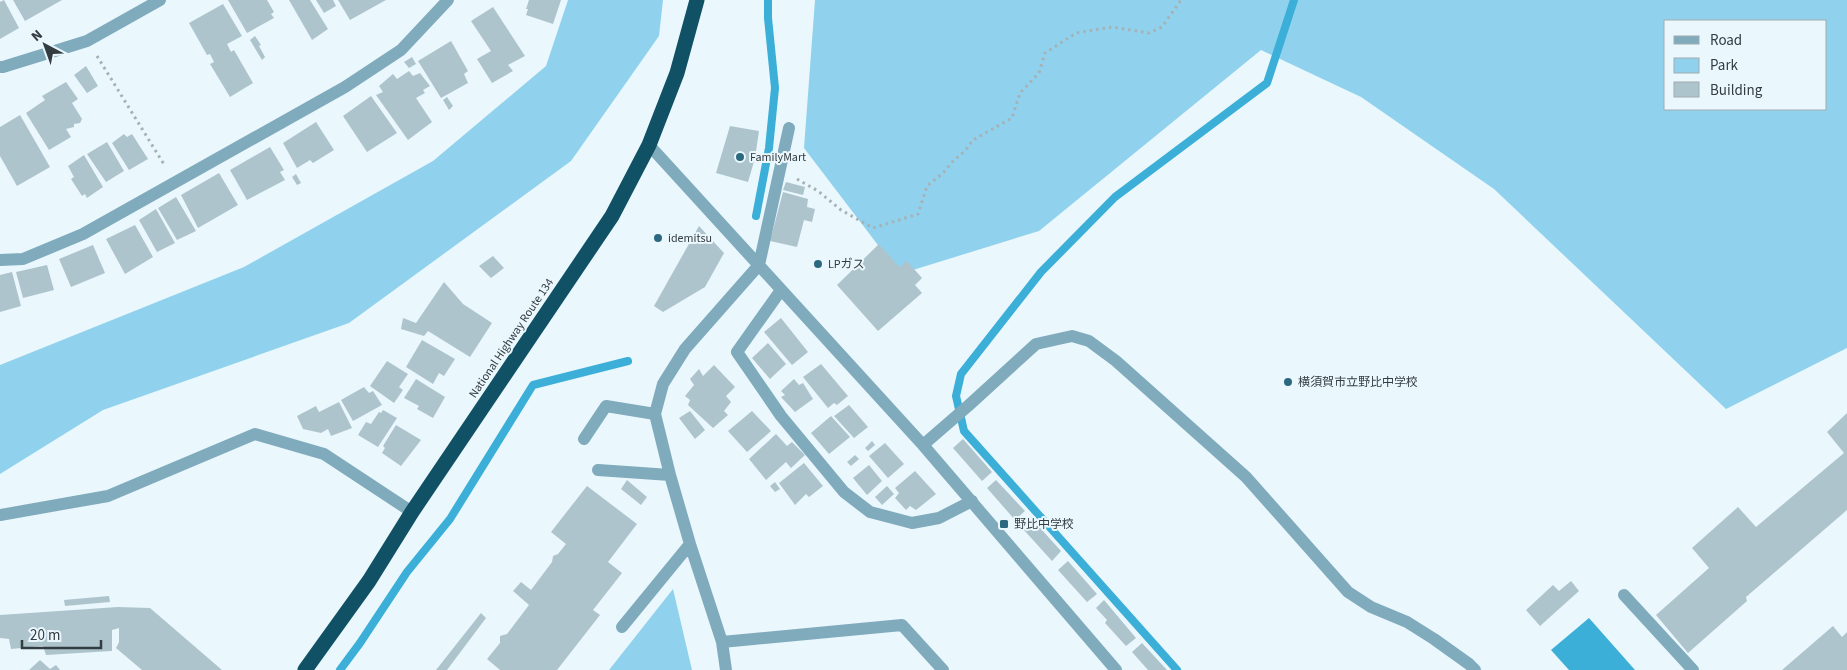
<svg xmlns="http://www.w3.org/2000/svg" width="1847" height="670" viewBox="0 0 1847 670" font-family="'Source Sans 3','Noto Sans JP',sans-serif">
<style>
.green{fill:#90d2ed;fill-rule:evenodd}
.water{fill:#3bafd7}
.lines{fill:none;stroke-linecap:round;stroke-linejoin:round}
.stream{stroke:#3bafd7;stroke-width:8}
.building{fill:#aec4cd}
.path{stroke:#a6b1b6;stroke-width:3;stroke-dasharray:2.5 4;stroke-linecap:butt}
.minor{stroke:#80abbc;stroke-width:12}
.highway{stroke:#115165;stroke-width:15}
.poi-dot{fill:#2c6980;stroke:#eaf7fd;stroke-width:2}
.labels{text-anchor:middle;stroke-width:4;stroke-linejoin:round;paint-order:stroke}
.poi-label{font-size:12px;fill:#333c40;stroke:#eaf7fd;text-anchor:start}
.street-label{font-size:12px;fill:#333c40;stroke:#eaf7fd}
</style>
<rect width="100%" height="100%" fill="#eaf7fd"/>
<path class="green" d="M568,0h95l-4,36 -88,125 -222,162 -246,87 -103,64v-109l244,-98 189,-106 113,-95z
M815,0h1032v348l-121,61 -232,-220 -133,-92 -100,-47 -222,181 -139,43 -96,-126zM1666,21h160v88h-160z
M673,589l19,81h-83z"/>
<path class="water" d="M1589,618l46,52h-66l-18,-20z"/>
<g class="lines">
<path class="stream" d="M756,216l13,-68 6,-60 -7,-70v-18
M340,670l20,-27 47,-71 43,-53 83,-134 95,-24
M1177,670l-213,-239 -8,-35 5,-22 80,-102 74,-75 152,-114 27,-83"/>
</g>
<path class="building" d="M4,0l15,28 -19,11v-37z
M13,0h49l-37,21z
M228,0h39l7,12 -3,2 3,4 -27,15z
M289,0h21l18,29 -16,11z
M316,0h17l3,6 -12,7z
M338,0h48l-36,20z
M529,0h32l-8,24 -27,-9 2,-6h-2z
M223,4l19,32 -15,8 4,8 3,-2 19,33 -23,14 -20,-33 4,-2 -4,-8 -3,1 -18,-32z
M493,7l32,49 -17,9 5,6 -21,12 -15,-24 14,-8 -20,-30z
M255,36l6,9 -2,1 6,11 -3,3 -12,-20z
M451,41l17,30 -4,3 4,9 -27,15 -23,-37z
M412,57l4,7 -7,4 -5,-6z
M86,66l12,20 -11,7 -13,-18z
M409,71l4,5 7,-3 10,13 -7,4 2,3 -9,5 16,24 -24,18 -32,-45 7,-3 -4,-6 14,-12 4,5z
M66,82l12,17 -6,4 10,16 -2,4 -6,1v3l-8,2 5,8 -22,13 -23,-37 19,-13 -3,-4z
M371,96l26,37 -30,19 -24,-36z
M447,97l6,9 -4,4 -6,-10z
M20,115l30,52 -33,19 -17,-30v-29z
M316,122l18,28 -21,13 -3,-3 -13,8 -14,-25z
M730,126l29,5 -4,27 -7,24 -32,-9z
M124,134l3,3 5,-3 16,25 -19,11 -17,-27z
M107,142l17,29 -18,11 -19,-28z
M270,147l14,23 -4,2 5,8 -38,20 -17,-30z
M84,155l19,32 -16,11 -2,-4 -3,2 -11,-17 3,-2 -6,-11z
M219,173l19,32 -40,23 -17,-33z
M296,174l5,9 -4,2 -5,-8z
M786,182l19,5 -2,8 -20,-5z
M783,192l25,7 -1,8 8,2 -3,13 -8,-2 -7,27 -27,-6z
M176,197l20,34 -19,9 -19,-32z
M156,209l19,34 -18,9 -18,-32z
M135,225l18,32 -28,17 -19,-35z
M699,226l25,27 -19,34 -42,25 -9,-6z
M879,244l20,23 8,-6 15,17 -7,7 7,8 -44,38 -41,-46z
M93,245l12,28 -34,14 -12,-28z
M493,256l11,12 -13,10 -12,-12z
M47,265l7,25 -31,8 -7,-26z
M12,272l9,34 -21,6v-37z
M444,282l19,22 29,19 -22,34 -42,-26 -4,5 -23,-7 2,-11 13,5z
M781,318l27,34 -16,13 -28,-33z
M422,340l33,19 -11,17 -5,-3 -6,11 -27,-17z
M768,343l18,21 -16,15 -18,-21z
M387,361l21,13 -9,13 4,3 -9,13 -24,-17z
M821,364l27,32 -11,9 -3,-2 -6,5 -25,-31z
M714,365l21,22 -9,9 5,6 -7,9 4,4 -15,13 -25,-23 2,-5 -5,-4 9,-11 -4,-6 9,-10 4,7z
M416,379l29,18 -12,21 -16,-9 2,-3 -15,-8z
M794,379l5,6 4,-2 10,16 -18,13 -14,-15 4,-2 -4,-4z
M364,387l5,6 4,-2 9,14 -29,16 -12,-21z
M339,402l13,26 -21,8 -3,-7 -7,4 -18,-4 -6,-13 19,-10 3,6z
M849,405l19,22 -14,11 -20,-22z
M383,410l14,8 -19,29 -20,-12 8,-13 5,2 8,-12 2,1z
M690,411l15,19 -10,9 -16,-21z
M752,411l19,20 -24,21 -19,-21z
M1847,413v97l-101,87 1,4 -59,52 -32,-38 53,-47 -17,-20 46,-41 18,20 88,-74 -17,-21z
M831,416l19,21 -21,17 -18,-21z
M396,425l25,15 -20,26 -19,-13 3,-5 -2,-2z
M776,434l11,12 5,-4 13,13 -14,13 -5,-6 -20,18 -17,-21z
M963,439l29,33 -10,9 -29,-33z
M872,441l3,4 -7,6 -3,-3z
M885,443l19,21 -16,14 -19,-22z
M855,455l4,4 -8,7 -4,-4z
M804,463l19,23 -14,11 -3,-3 -11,11 -16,-22z
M869,465l13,16 -15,14 -14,-17z
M915,471l21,23 -20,16 -6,-4 -4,4 -11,-12 4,-5 -4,-5z
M627,480l20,17 -6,8 -20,-16z
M996,480l29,31 -10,9 -28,-32z
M775,482l5,7 -5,3 -5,-6z
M587,486l50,38 -29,38 14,11 -29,37 7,5 -43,55h-57l-13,-11 13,-16v-7l7,-2 22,-29 -16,-14 8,-9 10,8 21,-28 1,-6 5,-2 8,-10 -15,-12z
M887,486l7,8 -12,11 -7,-8z
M1032,519l29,32 -9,10 -29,-32z
M1068,561l29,33 -10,8 -29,-32z
M1571,581l8,10 -39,35 -14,-16 27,-25 6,6z
M109,596l1,6 -45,4 -1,-6z
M1104,600l32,38 -10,8 -21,-23 2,-3 -11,-12z
M118,607l32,1 72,62h-80l-26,-22 3,-6v-14l-7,2v21l-66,4 -3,-9 -32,3 -2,-10 -9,-1v-23z
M481,613l5,5 -39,52h-11z
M1833,626l9,11 5,-5v38h-65z
M1142,643l25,27h-19l-16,-18z
M40,660l10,9 6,-4 4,5h-31z"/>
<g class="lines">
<path class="path" d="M97,56l68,110
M797,179l21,12 23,19 32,18 45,-14 9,-28 16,-13 11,-13 11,-9 8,-11 39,-22 8,-25 19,-20 6,-20 31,-20 36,-6 37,6 13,-6 19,-27"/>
<path class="minor" d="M0,67h3l84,-26 73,-41
M649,145l274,300 193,225
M0,260l23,-1 60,-25 262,-147 56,-37 47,-50
M781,290l-44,62 44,64 63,76 26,20 42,11 27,-5 33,-17
M584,439l22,-33 49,8
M923,445l45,-39 68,-62 36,-8 17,5 27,20 130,116 102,115 23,15 36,15 27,17 35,25 6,6
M598,470l72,5
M0,515l108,-19 147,-62 69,20 88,58
M1624,595l69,75
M622,627l68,-83
M722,642l180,-17 41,45
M726,670l-4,-28 -32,-98 -20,-69 -15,-61 8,-30 22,-35 74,-84 30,-137"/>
<path class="highway" d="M305,670l64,-89 43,-69 200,-296 37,-71 28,-72 20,-73"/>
</g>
<g class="poi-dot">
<circle cx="740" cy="157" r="5"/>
<circle cx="658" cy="238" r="5"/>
<circle cx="818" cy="264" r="5"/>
<circle cx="1288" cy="382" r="5"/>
<rect x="999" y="519" width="10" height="10" rx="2.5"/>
</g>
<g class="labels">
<g class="poi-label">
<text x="750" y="161">FamilyMart</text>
<text x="668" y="242">idemitsu</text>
<text x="828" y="268">LPガス</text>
<text x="1298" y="386">横須賀市立野比中学校</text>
<text x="1014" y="528">野比中学校</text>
</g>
<g class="street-label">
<text transform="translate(511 338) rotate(-56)" y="4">National Highway Route 134</text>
</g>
</g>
<rect x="1664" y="20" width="162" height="90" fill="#eaf7fd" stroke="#a1acb1"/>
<rect x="1674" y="36" width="25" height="8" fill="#80abbc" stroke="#a1acb1"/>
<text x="1710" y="45" font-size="15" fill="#333c40">Road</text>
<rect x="1674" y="58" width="25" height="15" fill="#90d2ed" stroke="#a1acb1"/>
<text x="1710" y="70" font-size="15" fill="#333c40">Park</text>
<rect x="1674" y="82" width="25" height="15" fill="#aec4cd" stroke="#a1acb1"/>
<text x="1710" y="95" font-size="15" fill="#333c40">Building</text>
<g transform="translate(45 45) rotate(319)" stroke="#eaf7fd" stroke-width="4" paint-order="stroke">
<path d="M0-4L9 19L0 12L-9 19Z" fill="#333c40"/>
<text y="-8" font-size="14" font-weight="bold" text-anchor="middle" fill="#333c40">N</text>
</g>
<path d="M22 640v8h79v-8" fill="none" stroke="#333c40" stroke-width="2.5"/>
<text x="30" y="640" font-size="15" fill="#333c40" stroke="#eaf7fd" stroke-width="4" paint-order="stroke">20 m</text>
</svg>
